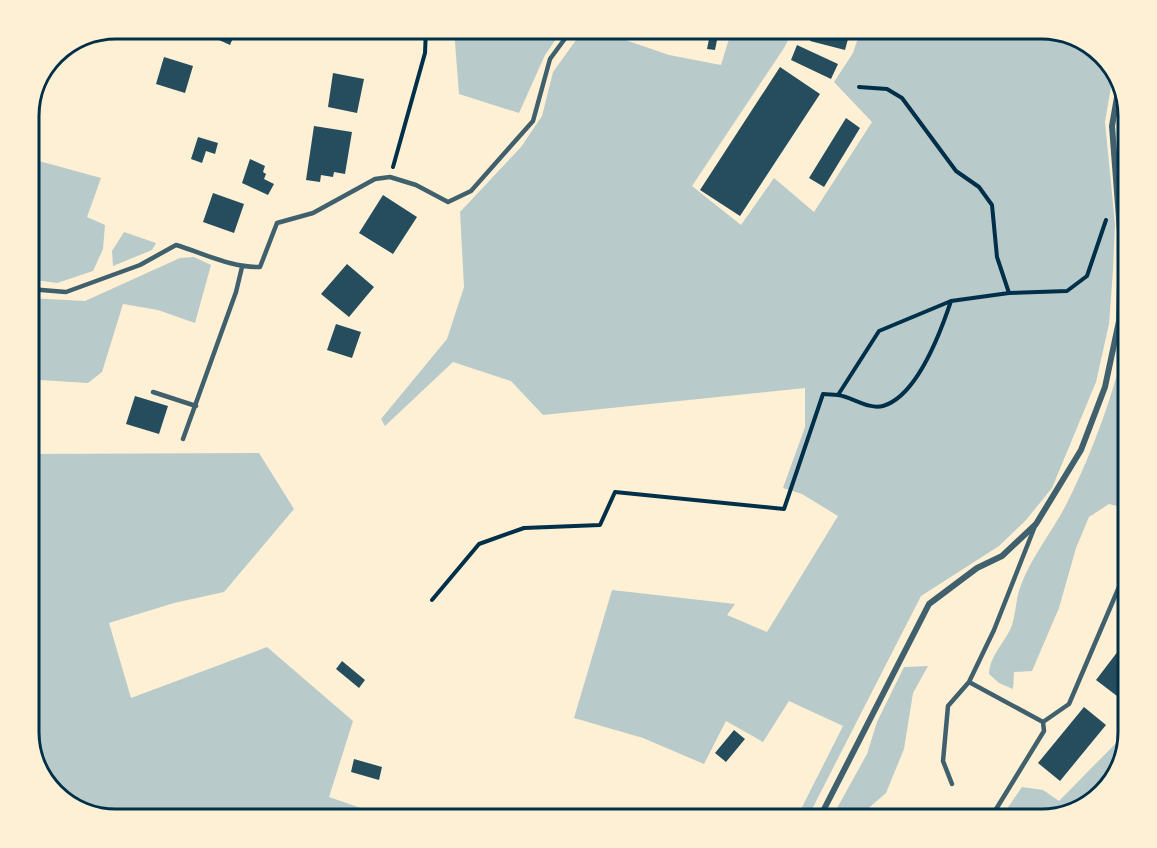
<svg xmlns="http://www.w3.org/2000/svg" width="1157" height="848" viewBox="0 0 1157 848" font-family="Ubuntu,sans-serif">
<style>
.green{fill:#b9caca}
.building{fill:#264d5e}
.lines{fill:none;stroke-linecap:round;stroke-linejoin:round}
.path{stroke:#003049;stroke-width:4}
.service{stroke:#3f606c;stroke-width:4.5}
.minor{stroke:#3f606c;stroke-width:6}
.rim{fill:none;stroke:#003049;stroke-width:3}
</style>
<rect width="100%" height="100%" fill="#fdf0d5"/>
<path class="green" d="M454,29h109l-18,26 -26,58 -60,-19z
M584,29h22l-1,4 64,22 52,10 11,-36h62l-10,19 -92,138 49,39 33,-47 40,34 58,-90 -38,-40 19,-29 8,-24h180l53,17 11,14 6,27 -6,35 10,102 -2,46 -4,54 -13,58 -44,106 -26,32 -27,26 -78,50 -114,223h-11l47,-93 -54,-25 -26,41 -37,-21 -22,43 -61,-26 -69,-20 38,-128 123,14 -8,11 40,17 71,-116 -36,-22 -19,-6 22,-61v-39l-262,27 -32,-34 -58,-19 -68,64 -4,-7 66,-80 17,-52 -4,-75 61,-65 21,-31 11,-44z
M29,154l10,7 62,17 -14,39 18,8 -2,24 -10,22 -36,12 -28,-4z
M124,232l32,11 -4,7 -39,16 -1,-15z
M194,257l17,8 -16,58 -37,-13 -35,-6 -21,68 -14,11 -48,-3 -11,46v-128l56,3 95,-43z
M1128,319v190l-19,-5 -20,13 -13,31 -17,60 -27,63 -18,1 -1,17 -14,-6 -10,-9c1,-20 17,-32 23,-49 4,-13 4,-28 9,-40 11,-29 31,-53 45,-80 26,-51 56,-129 62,-186z
M259,453l35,56 -70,83 -50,11 -65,20 22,75 136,-51 86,74 -24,76 63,22h-276l-53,-17 -25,-31 -9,-34v-283z
M928,666l-15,27 -9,56 -18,44 -30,26h-25l36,-65 10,-32 27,-55z
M1124,735c-2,77 -64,85 -124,84l22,-32 21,3 16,11z"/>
<path class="building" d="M223,29l13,2 -6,14 -11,-5z
M813,29l33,5 -2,4 4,1 -3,11 -35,-9z
M710,34l8,1 -3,15 -8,-1z
M797,45l41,19 -7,15 -40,-19z
M164,57l29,9 -8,27 -29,-9z
M780,67l40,27 -80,122 -40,-26z
M333,73l31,6 -7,34 -29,-6z
M846,118l14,10 -36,59 -15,-9z
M314,126l38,6 -7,42 -11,-2 -1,5 -12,-2 -1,7 -14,-2z
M198,137l20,6 -3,11 -9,-3 -4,12 -11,-4z
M250,159l15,7 -2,6 3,2 -2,5 10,5 -6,11 -26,-12z
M213,193l31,11 -10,29 -31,-11z
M383,195l34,22 -24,37 -34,-21z
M347,264l27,23 -25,30 -28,-23z
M336,324l25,8 -9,26 -25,-8z
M135,396l33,10 -9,28 -33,-10z
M1128,638v44l-11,14 -21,-16z
M342,661l23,19 -6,8 -23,-19z
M1084,707l22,18 -46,56 -22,-18z
M734,730l11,9 -19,23 -11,-9z
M354,759l28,8 -3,13 -28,-8z"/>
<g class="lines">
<path class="path" d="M859,87l28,2 15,9 54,73 23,16 13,18 5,52 12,36
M393,167l32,-114 1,-24
M838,395c14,2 31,15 45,11 34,-10 58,-75 68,-105
M432,600l47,-56 45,-16 76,-3 15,-33 169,17 39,-115 15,1 41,-64 72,-30 58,-8 58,-2 20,-15 19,-56"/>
<path class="service" d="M29,289l37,3 74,-27 36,-20c27,8 56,23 84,22l17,-44 36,-10 62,-34 15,-2 26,8 32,17 23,-11 62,-70 17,-62 22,-30
M153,392l43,14
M183,439l53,-147 6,-25
M1043,722l26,-18 56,-131
M952,784l-9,-23 5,-55 21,-24
M990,819l54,-88 -1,-9 -74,-40 25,-52 41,-104"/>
<path class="minor" d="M819,819l110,-215 48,-36 25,-12 34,-32 45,-74 24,-63 14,-66 2,-76 -9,-119 8,-46"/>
</g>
<path d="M0 0H1157V848H0ZM116 39H1041A77 77 0 0 1 1118 116V732A77 77 0 0 1 1041 809H116A77 77 0 0 1 39 732V116A77 77 0 0 1 116 39Z" fill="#fdf0d5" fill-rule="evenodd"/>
<path class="rim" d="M116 39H1041A77 77 0 0 1 1118 116V732A77 77 0 0 1 1041 809H116A77 77 0 0 1 39 732V116A77 77 0 0 1 116 39Z"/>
</svg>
